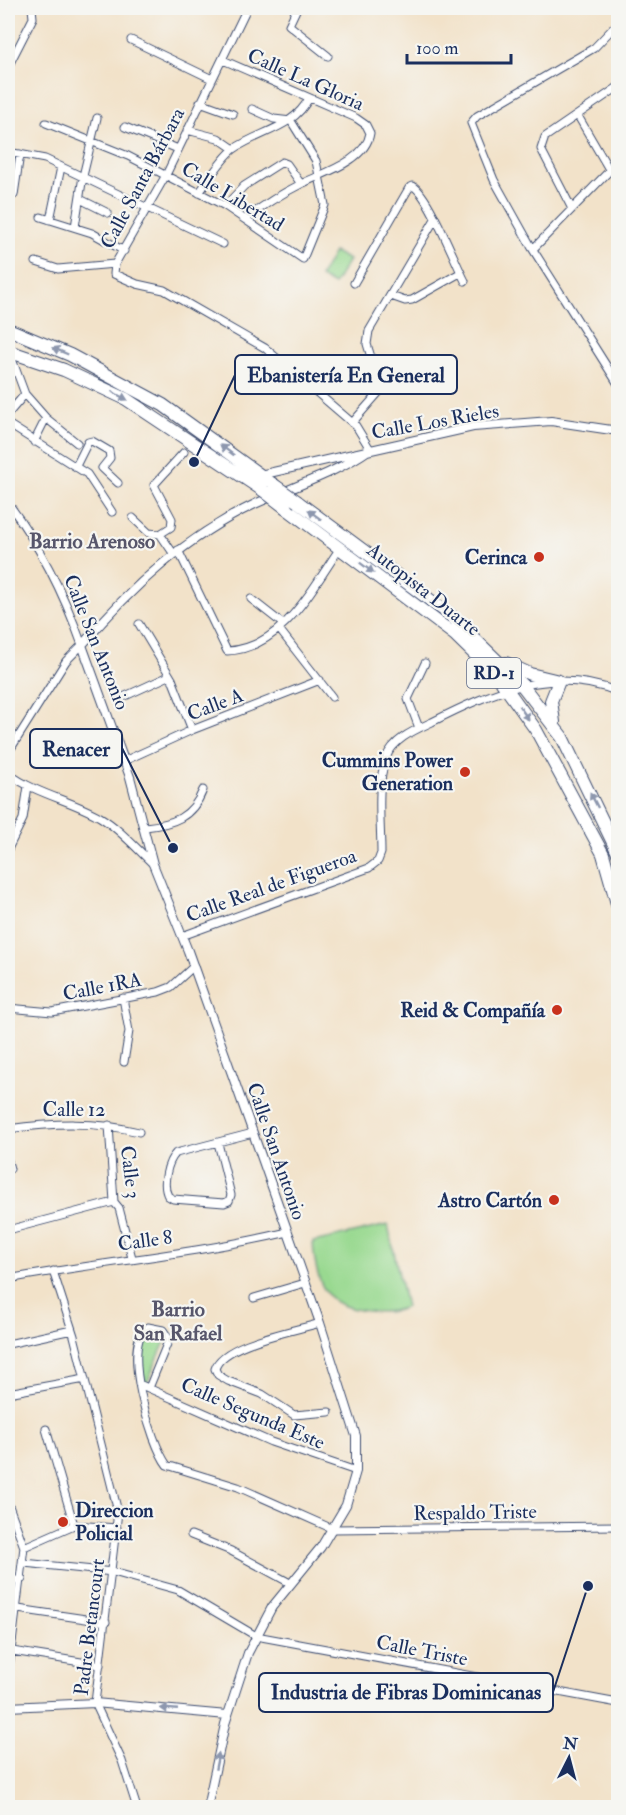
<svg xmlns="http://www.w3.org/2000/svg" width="626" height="1815" viewBox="0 0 626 1815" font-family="'IM FELL Double Pica',serif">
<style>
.green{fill:#99d990;stroke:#5a8477;stroke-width:1.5}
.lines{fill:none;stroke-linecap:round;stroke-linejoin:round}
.minor-casing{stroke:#3b4a6e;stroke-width:9}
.tertiary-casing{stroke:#3b4a6e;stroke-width:10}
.motorway-casing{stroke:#3b4a6e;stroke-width:14}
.minor{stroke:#fff;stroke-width:7}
.tertiary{stroke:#fff;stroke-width:8}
.motorway{stroke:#fff;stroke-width:12}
.motorway-bridge-casing{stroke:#3b4a6e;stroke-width:14;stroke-linecap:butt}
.motorway-bridge{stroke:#fff;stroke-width:12}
.oneway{fill:#8d97ae}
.poi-dot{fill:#c8321e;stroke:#f6f6f2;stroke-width:2}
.labels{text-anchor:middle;stroke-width:4.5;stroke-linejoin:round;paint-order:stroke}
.shield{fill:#f6f6f2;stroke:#5d6b8a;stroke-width:1.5}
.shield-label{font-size:18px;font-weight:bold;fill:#1b2f5e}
.street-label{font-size:20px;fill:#1b2f5e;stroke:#f6f6f2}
.poi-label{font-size:20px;font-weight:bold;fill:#1b2f5e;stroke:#f6f6f2;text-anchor:end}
.neighbourhood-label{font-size:21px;font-weight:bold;fill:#57566b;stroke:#f6f6f2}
.leader{fill:none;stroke:#1b2f5e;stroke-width:2}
.callout-dot{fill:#1b2f5e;stroke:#f6f6f2;stroke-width:2}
.callout{fill:#f6f6f2;stroke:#1b2f5e;stroke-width:2}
.callout-label{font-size:21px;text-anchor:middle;font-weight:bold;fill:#1b2f5e}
</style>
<rect width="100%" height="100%" fill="#f6f6f2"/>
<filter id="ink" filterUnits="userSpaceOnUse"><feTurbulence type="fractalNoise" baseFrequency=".0167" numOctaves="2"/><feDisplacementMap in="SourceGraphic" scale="12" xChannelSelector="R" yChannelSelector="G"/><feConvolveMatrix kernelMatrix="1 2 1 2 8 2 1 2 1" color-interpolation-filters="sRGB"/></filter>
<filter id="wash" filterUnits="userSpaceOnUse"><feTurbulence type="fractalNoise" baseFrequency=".008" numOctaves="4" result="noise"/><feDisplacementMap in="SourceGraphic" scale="24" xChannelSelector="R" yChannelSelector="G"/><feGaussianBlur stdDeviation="1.35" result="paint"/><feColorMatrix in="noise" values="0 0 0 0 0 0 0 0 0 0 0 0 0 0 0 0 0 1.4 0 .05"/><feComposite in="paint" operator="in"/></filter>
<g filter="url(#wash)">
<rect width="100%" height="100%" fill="#f2e2c9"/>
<path class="green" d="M334,252l15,8 -15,25 -14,-8z
M388,1225l18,82c-18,9 -63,5 -77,-11 -12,-13 -15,-37 -16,-54z
M146,1331l15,1 6,5 -20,46 -6,-3 -2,-37z"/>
</g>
<g filter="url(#ink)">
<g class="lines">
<g class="minor-casing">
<path id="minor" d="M247,8l-81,167 -51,89 -1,10 23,10 27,6 101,58 91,78 14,23
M297,8l-8,17 39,31
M346,8h1
M618,23l-24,25 -117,68 -6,7 23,57 38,68 86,136
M131,40l81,39
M223,60l133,58 10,7 4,8c-4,28 -47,40 -69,51 -20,10 -38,21 -55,35
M8,67l25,-49 -1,-10
M200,102l33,12
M578,116l32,55
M46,123l82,33 97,50 78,53 22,-54 -9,-44 -25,-40 -17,-2 -22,-10
M125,127l53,22
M187,130l31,8 16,11
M8,152l37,7 178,85
M199,193c10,-13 22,-34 35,-44 26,-18 60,-21 75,-51
M14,195l6,-41
M80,199l28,14
M225,206l19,-20 38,-24 5,2 14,20
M572,209l-31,-60 4,-12 73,-50
M41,217l51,16 32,18
M50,220l11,-53
M75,227l8,-51 14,-58
M533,249l85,-87
M36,262l22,7 57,-5
M354,283l55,-95 4,-2c16,9 42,76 52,95
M391,296l14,5 7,-1 48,-27
M25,394l21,24 31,25
M8,414l17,-20 -16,-43
M352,423l29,-33 -14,-46 2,-13 66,-112
M8,424l79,50 25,38
M34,442l12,-24
M76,466l12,-24 4,-1 17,10 1,7 -8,10 16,15
M8,503c32,43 56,91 74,142l-16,16 -58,92
M133,518l16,15 11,1
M178,550l49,101c55,-2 86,-64 113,-103
M173,553l-13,-19 11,-7 1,-8 -18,-34 30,-33
M251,599l32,25
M139,624l33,55 20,51
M279,629l53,68
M121,698l48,-22
M419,728l-11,-29 17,-36
M124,761l68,-31 128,-50
M8,773c27,21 63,27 92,44 20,12 36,31 53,47
M145,827c28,-3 47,-9 58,-37
M8,849l15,-30 5,-33
M182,936l187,-68 9,-7 3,-8c0,-29 -5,-67 5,-95 7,-19 29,-28 46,-36 59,-30 120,-57 186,-30
M123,998l6,33 -5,31
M8,1008l44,4 106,-20 13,-5 23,-21
M109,1125l5,77 5,6 13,50
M8,1129c44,-6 88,-8 131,3
M218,1143l13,52 -2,6 -5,2 -51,-4 -5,-3c-6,-11 -1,-34 8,-43l77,-20
M8,1161l2,8
M8,1230l106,-28
M53,1271l21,65 44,176 -23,191 27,58 15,47
M8,1279c92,-17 188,-25 280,-47
M254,1298l51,-15
M320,1323c-25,8 -98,20 -105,46l3,6 10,6 34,13 32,21 35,-3
M8,1344l64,-14
M139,1384l132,58 85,29
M149,1388l20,-49 -6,-9 -15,-3c-28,16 3,117 19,138l71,22 95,42 285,-3
M8,1393l77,-14
M8,1503l16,44 -16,128
M74,1525l43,3
M191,1535l40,16 59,32
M24,1547l50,-22 -28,-96
M24,1563l89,9 65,18 78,46 362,67
M8,1582l14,-3
M18,1609l88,13
M12,1651l88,14
M65,1806v2"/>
</g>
<g class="tertiary-casing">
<path id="tertiary" d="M260,475l213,-48 78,-6 67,10
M8,1707l87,-4 132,12
M207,1808l18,-84 23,-71 24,-46 49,-60 25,-42 10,-34v-35l-36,-113 -67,-190 -65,-182 -35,-87 -23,-87 -48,-132c49,-58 104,-108 173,-141 39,-18 80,-30 115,-55"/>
</g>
<g class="motorway-casing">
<path id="motorway" d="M8,329l62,26 93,50 111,80
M8,351l56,19 62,29 138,92
M298,502l151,112 73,71 40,52 56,116
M286,508l169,127 43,42 38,53 67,124 15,53
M506,663l24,11 29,7 -8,20 3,21"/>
</g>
<use href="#minor" class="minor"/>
<use href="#tertiary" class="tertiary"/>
<use href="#motorway" class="motorway"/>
<g class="motorway-bridge-casing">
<path id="motorway-bridge" d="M274,485l24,17
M264,491l22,17"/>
</g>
<use href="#motorway-bridge" class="motorway-bridge"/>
</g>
<defs><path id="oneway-solid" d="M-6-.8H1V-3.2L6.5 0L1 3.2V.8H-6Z" transform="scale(1.5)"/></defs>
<g class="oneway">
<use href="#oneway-solid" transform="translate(60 351) rotate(-157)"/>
<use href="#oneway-solid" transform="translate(120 396) rotate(28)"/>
<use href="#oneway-solid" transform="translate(227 450) rotate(-143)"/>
<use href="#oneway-solid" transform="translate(315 515) rotate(-143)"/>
<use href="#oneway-solid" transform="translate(367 568) rotate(37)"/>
<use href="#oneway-solid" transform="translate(524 713) rotate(55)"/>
<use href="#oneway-solid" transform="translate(594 800) rotate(-117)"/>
<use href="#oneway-solid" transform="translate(169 1709) rotate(-175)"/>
<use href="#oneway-solid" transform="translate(217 1761) rotate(-79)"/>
</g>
</g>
<g class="poi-dot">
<circle cx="539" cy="557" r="6"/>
<circle cx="465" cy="772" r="6"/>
<circle cx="557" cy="1010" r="6"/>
<circle cx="554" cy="1200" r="6"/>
<circle cx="63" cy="1522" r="6"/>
</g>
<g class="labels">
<rect class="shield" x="467" y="658" width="54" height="30" rx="4.5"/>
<g class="shield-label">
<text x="494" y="679">RD-1</text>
</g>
<g class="street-label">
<text transform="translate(306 79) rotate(24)" y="7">Calle La Gloria</text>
<text transform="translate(142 178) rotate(-62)" y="7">Calle Santa Bárbara</text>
<text transform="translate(233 196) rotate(31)" y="7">Calle Libertad</text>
<text transform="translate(435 421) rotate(-10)" y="7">Calle Los Rieles</text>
<text transform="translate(424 589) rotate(38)" y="7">Autopista Duarte</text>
<text transform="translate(97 642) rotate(68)" y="7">Calle San Antonio</text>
<text transform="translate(215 704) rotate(-21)" y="7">Calle A</text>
<text transform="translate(271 885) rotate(-20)" y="7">Calle Real de Figueroa</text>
<text transform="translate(102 986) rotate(-11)" y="7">Calle 1RA</text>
<text x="74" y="1116">Calle 12</text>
<text transform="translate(277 1151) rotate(71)" y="7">Calle San Antonio</text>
<text transform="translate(131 1172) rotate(83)" y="7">Calle 3</text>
<text transform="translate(145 1240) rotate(-8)" y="7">Calle 8</text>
<text transform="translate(253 1413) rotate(23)" y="7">Calle Segunda Este</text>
<text transform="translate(475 1512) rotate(-1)" y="7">Respaldo Triste</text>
<text transform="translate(89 1627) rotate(-83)" y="7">Padre Betancourt</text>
<text transform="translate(422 1650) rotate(11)" y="7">Calle Triste</text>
</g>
<g class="poi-label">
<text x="527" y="564">Cerinca</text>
<text x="453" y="767">Cummins Power<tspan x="453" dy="23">Generation</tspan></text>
<text x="545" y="1017">Reid &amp; Compañía</text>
<text x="542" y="1207">Astro Cartón</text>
<text x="75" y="1517" text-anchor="start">Direccion<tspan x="75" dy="23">Policial</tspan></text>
</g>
<g class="neighbourhood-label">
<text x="92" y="548">Barrio Arenoso</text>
<text x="178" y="1316">Barrio<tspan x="178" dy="24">San Rafael</tspan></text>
</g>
</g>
<path class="leader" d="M194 462L235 375M173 848L122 748M588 1586L553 1692"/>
<g class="callout-dot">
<circle cx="194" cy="462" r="6"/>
<circle cx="173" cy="848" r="6"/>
<circle cx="588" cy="1586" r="6"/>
</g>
<g class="callout">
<rect x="235" y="355" width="222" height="39" rx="6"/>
<rect x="30" y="729" width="92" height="39" rx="6"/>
<rect x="259" y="1673" width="294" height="39" rx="6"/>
</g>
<g class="callout-label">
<text x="346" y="382">Ebanistería En General</text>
<text x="76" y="756">Renacer</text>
<text x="406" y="1699">Industria de Fibras Dominicanas</text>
</g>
<rect width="626" height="1815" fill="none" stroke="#f6f6f2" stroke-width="30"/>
<g transform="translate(569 1758) rotate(6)" stroke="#f6f6f2" stroke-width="4.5" paint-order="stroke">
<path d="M0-4.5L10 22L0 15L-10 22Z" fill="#1b2f5e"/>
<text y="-9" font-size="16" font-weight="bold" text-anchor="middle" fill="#1b2f5e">N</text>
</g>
<path d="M407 54v9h104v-9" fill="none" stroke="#1b2f5e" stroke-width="3"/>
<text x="416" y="54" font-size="18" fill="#1b2f5e" stroke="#f6f6f2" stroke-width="4.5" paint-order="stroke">100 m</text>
</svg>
